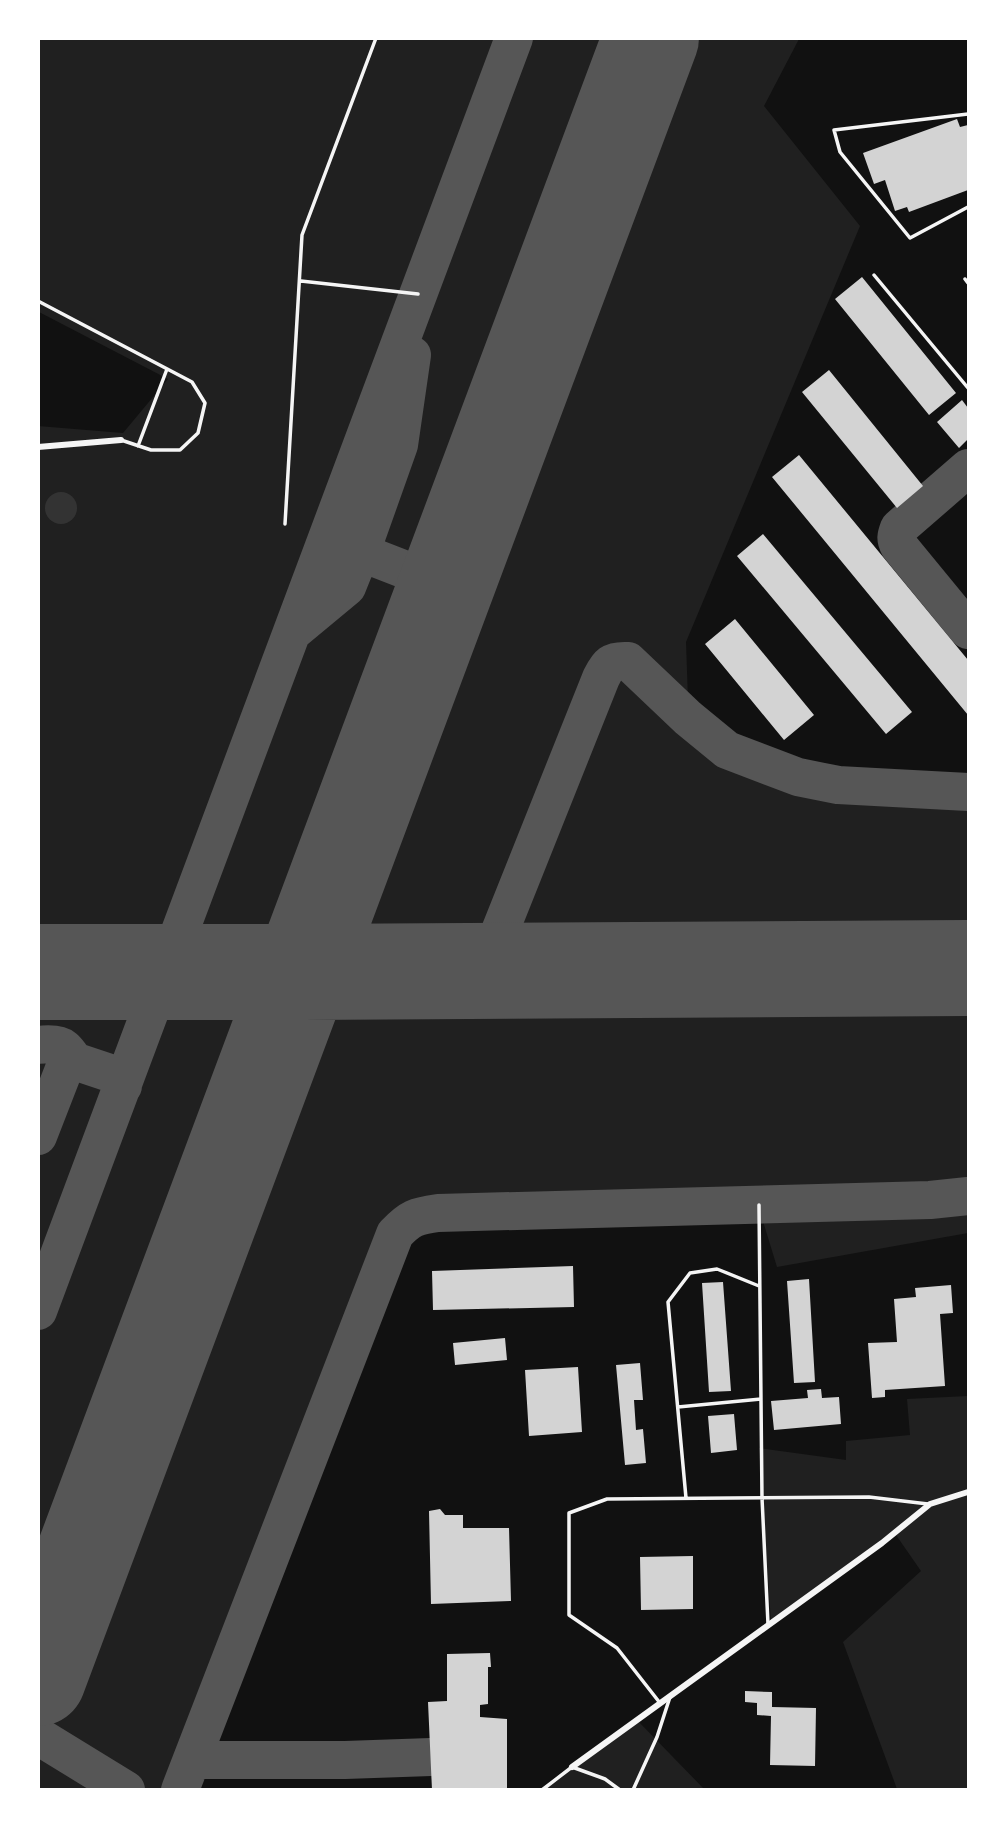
<svg xmlns="http://www.w3.org/2000/svg" width="1007" height="1828" viewBox="0 0 1007 1828" font-family="Mulish,sans-serif">
<style>
.green{fill:#202020}
.water{fill:#333}
.lines{fill:none;stroke-linecap:round;stroke-linejoin:round}
.taxiway{stroke:#565656;stroke-width:38}
.runway{stroke:#565656;stroke-width:96}
.building{fill:#d3d3d3}
.service{stroke:#f5f5f5;stroke-width:3.5}
.minor{stroke:#f5f5f5;stroke-width:6}
</style>
<rect width="100%" height="100%" fill="#111"/>
<path class="green" d="M39,39h760l-35,67 96,120 -174,416 2,58 39,50 71,27 40,8 130,7v441l-191,34 -19,-62 -186,-8 -149,5c-19,3 -26,5 -37,20l-218,567h-129l-1,-1363 85,7 45,-54 -129,-67z
M968,1396v393h-71l-54,-147 78,-71 -25,-36 -125,87 -12,-174 87,12v-19l64,-6 -3,-36z
M637,1720l67,69 -159,1z"/>
<path class="water" d="M45 508a16 16 0 1 1 32 0a16 16 0 1 1-32 0Z"/>
<g class="lines">
<path class="taxiway" d="M968,468l-69,60c-3,8 -4,11 0,18l69,84
M339,544l108,42
M294,631l53,-44 14,-35 38,-107 13,-90
M484,971l117,-293c7,-14 10,-18 27,-17l60,57 39,32 71,27 40,8 130,7
M38,1045c8,-1 20,-2 26,3 5,4 7,10 13,14
M38,1136l28,-72 5,-2h6l42,14 4,10
M38,1311l476,-1273
M38,1736l88,54
M189,1767l10,-7h146l86,-3
M180,1790l215,-556c15,-16 21,-18 43,-21l492,-13 38,-4"/>
<path class="runway" d="M38,972h264l666,-4
M38,1678l613,-1640"/>
</g>
<path class="building" d="M957,119l3,8 8,-2v65l-59,22 -2,-5 -12,4 -10,-31 -11,4 -11,-31z
M862,277l94,116 -27,22 -94,-116z
M829,370l94,116 -26,22 -95,-116z
M962,400l6,8v31l-9,9 -22,-26z
M799,455l169,205v55l-196,-238z
M763,534l149,178 -26,22 -149,-178z
M735,619l79,96 -30,25 -79,-96z
M573,1266l1,41 -141,3 -1,-39z
M809,1279l6,103 -21,1 -7,-102z
M723,1282l8,109 -22,1 -7,-109z
M951,1285l2,28 -13,1 5,72 -60,4v7l-13,1 -4,-55 29,-1 -3,-43 22,-2 -1,-9z
M505,1338l2,22 -52,5 -2,-22z
M640,1363l3,37h-9l2,30 7,-1 3,34 -21,2 -9,-100z
M578,1367l4,65 -53,4 -4,-66z
M821,1389l1,9 17,-1 2,27 -67,6 -3,-29 37,-3 -1,-8z
M734,1414l3,36 -26,3 -3,-37z
M440,1509l5,6h18v13h46l2,73 -80,3 -2,-93z
M693,1556v53l-52,1 -1,-53z
M490,1653l1,14h-3v37l-8,1v12l27,2v71h-75l-4,-88 19,-1v-47z
M745,1691l27,1v15l44,1 -1,58 -45,-1 1,-49 -14,-1v-12l-12,-1z"/>
<g class="lines">
<path class="service" d="M968,114l-134,16 6,22 70,86 58,-31
M874,275l94,113
M965,279l3,4
M301,281l117,13
M38,301l154,81 13,21 -7,30 -18,17h-29l-30,-10
M138,446l29,-77
M285,524l17,-289 74,-197
M759,1205l3,293 6,126
M678,1407l83,-8
M686,1498l-18,-196 22,-29 27,-4 42,17
M660,1703l-43,-55 -48,-33v-102l38,-14 262,-2 59,7
M542,1790l30,-23 33,12 15,11
M633,1790l24,-53 13,-40"/>
<path class="minor" d="M38,447l83,-7
M572,1767l310,-224 48,-39 38,-12"/>
</g>
<rect width="1007" height="1828" fill="none" stroke="#ffffff" stroke-width="80"/>
</svg>
